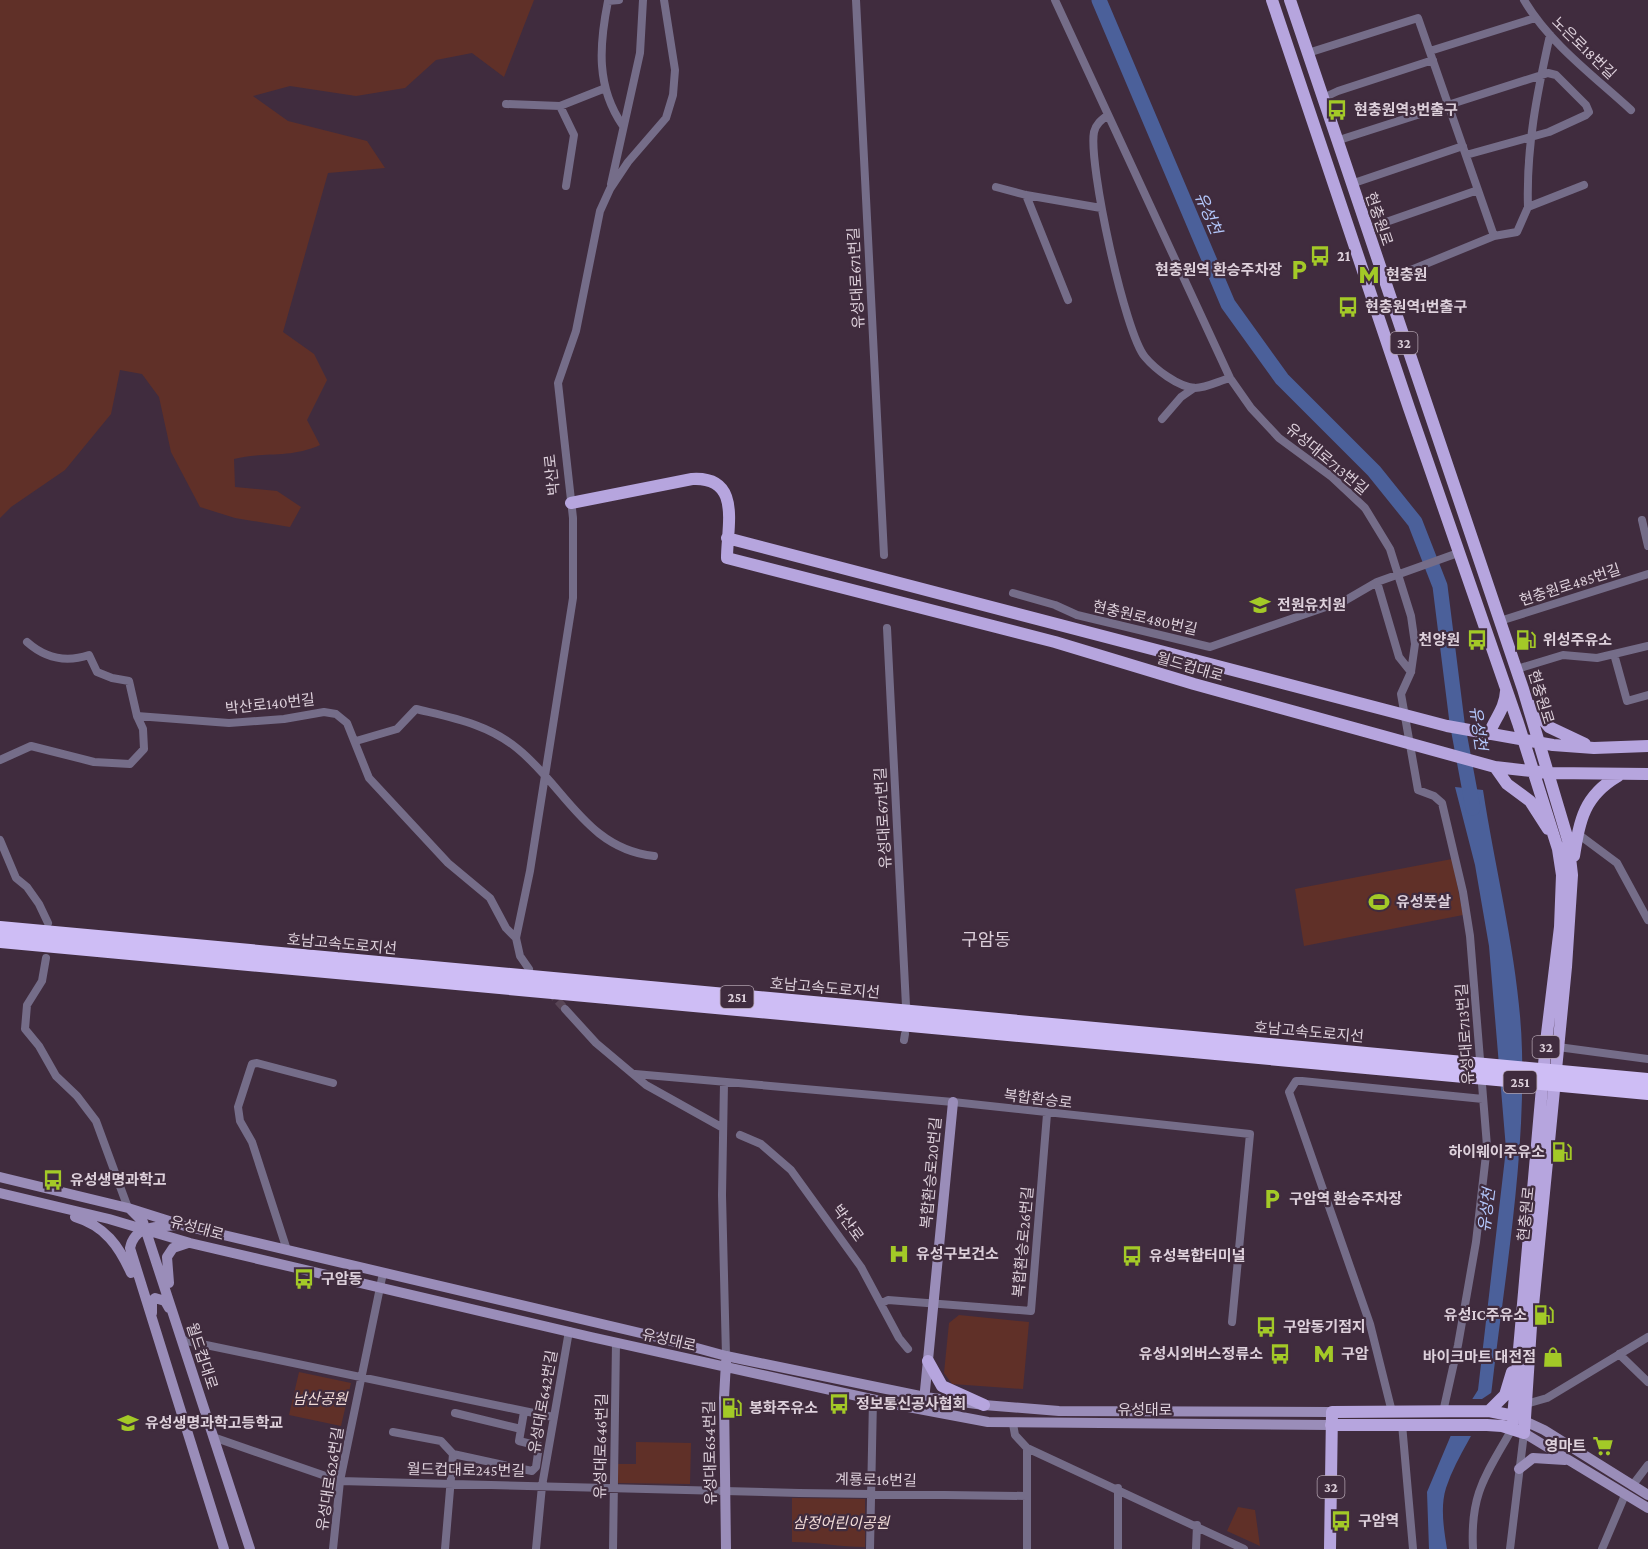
<svg xmlns="http://www.w3.org/2000/svg" width="1648" height="1549" viewBox="0 0 1648 1549" font-family="'Crimson Pro','Noto Sans KR',serif">
<style>
.green{fill:#603028}
.water{fill:#4b609a}
.pier{fill:#402c3e}
.lines{fill:none;stroke-linecap:round;stroke-linejoin:round}
.river{stroke:#4b609a;stroke-width:15}
.street-tunnel{stroke:#584556;stroke-width:8;stroke-dasharray:8 4;stroke-linecap:butt}
.street{stroke:#756d89;stroke-width:8}
.secondary{stroke:#9a8db9;stroke-width:10}
.primary{stroke:#b6a5de;stroke-width:12}
.highway{stroke:#cebdf5;stroke-width:14}
.labels{text-anchor:middle;stroke-width:4.5;stroke-linejoin:round;paint-order:stroke}
.shield{fill:#402c3e;stroke:#ae9fac;stroke-width:1.5}
.shield-label{font-size:14px;font-weight:bold;fill:#ddd0db}
.street-label{font-size:15px;fill:#ddd0db;stroke:#402c3e}
.poi-label{font-size:15px;font-weight:bold;fill:#ddd0db;stroke:#402c3e;text-anchor:start}
.park-label{font-size:15px;font-style:italic;fill:#f1dbd7;stroke:#402c3e}
.water-label{font-size:16px;font-style:italic;fill:#b4c8fc;stroke:#402c3e}
.quarter-label{font-size:18px;fill:#ddd0db;stroke:#402c3e}
</style>
<rect width="100%" height="100%" fill="#402c3e"/>
<path class="green" d="M0,0h534l-30,77 -32,-24 -36,7 -31,28 -49,8 -66,-10 -37,10 35,25 79,20 18,27 -57,5 -45,159 31,22 13,26 -20,40 13,25c-31,14 -54,6 -86,14l1,28 42,4 24,16 -11,20 -55,-9 -35,-11 -29,-55 -12,-55 -17,-23 -22,-4 -9,44 -46,56 -54,37 -11,11z
M1452,859l11,56 -159,31 -9,-57z
M959,1315l70,7 -6,67 -71,-5 -8,-11 5,-50z
M299,1372l52,11 -10,43 -52,-11z
M636,1442l55,1 -1,41 -73,-1v-19h19z
M792,1498l73,1v48c-25,0 -48,-5 -73,-5z
M1238,1507l17,3 5,36 -33,-15z"/>
<path class="water" d="M1455,787l28,3c13,85 37,176 39,261 3,115 -18,230 -31,344 -12,32 -34,60 -45,93 -6,19 -2,42 1,61h-18l-2,-57 27,-64 24,-38 28,-241 -17,-203 -14,-81z"/>
<path class="pier" d="M1494,1391l-11,33 -8,12h-28l22,-37h13z"/>
<g class="lines">
<path class="river" d="M1099,0l129,304 54,75 92,92 41,51 25,64 17,136 16,86"/>
<path class="street-tunnel" d="M550,992l15,17"/>
<path class="street" d="M619,0l-11,1c-9,45 -12,86 15,125
M856,0l28,555
M1055,0l175,378 21,30 28,30 53,39 33,31 25,41 21,67 4,28 -4,28 -10,22 17,96 16,6 8,7 21,89 7,44 17,210 -11,96 -18,103 -15,67
M1524,0c26,44 70,76 107,110
M1430,51l105,-33
M1308,53l110,-35 76,218
M1323,98l15,-7 95,-31
M506,104l54,2 43,-17
M560,106l14,29 -8,51
M1108,115c-7,5 -12,9 -14,17 -6,31 31,202 51,225 10,12 33,30 50,31 11,0 24,-7 35,-10
M1336,141l212,-68 8,2 30,30 3,7 -3,3 -37,17 -83,23
M611,184l29,-131 3,-53
M1351,184l112,-38
M996,187l30,8 75,13
M1026,195l42,105
M1528,207c-2,-59 9,-114 22,-172
M1366,229l112,-39
M1384,281l110,-45 23,-4 11,-25 56,-22
M1162,419l19,-22 13,-9
M1642,520l6,26
M1377,582l22,75 12,15
M1013,593l42,12 22,10 133,32 136,-47 31,-18 81,-29
M1500,621l148,-47
M887,628l19,378
M27,642c18,16 38,21 62,13l8,17 15,6 17,3 8,35
M1648,646l-34,8 13,47 21,-6
M1517,669l46,-14 34,3 17,-4
M356,741l41,-12 19,-20c37,9 72,15 102,40 47,38 69,100 136,107
M0,760l31,-14 63,16 36,2 14,-15 -1,-20 -6,-13 92,7 55,-4 40,-7 12,2 11,9 22,55 79,85 42,35 16,30 10,10
M1578,834l39,29 31,57
M0,840l16,38 11,9 12,17 9,19
M46,958l-4,23 -15,24 -2,24 14,17 17,30 21,20 19,25 32,87
M529,969l-9,-13 -4,-18 14,-67 43,-273v-80l-15,-135 18,-52 24,-120 10,-22 18,-27 38,-44 7,-23 2,-25 -11,-70
M565,1009l31,34 50,42 77,43
M904,1040l1,-6
M1558,1047l90,12
M635,1074l318,28 297,32 -18,188
M724,1083l-2,112 4,161
M740,1135l21,9 30,26 70,97 38,71 9,11
M287,1250l-35,-108 -12,-21 -2,-14 14,-43 5,-1 76,20
M882,1303l6,-3 143,11 16,-197
M182,1340l371,77
M1619,1354l29,28
M1526,1404l21,-6 101,-61
M1392,1412l-22,-88 -81,-232 7,-11h6l181,18
M455,1413l66,16
M1013,1424l2,11 12,13 217,101
M1402,1424l11,125
M393,1432l48,9 12,13
M213,1437l127,44 459,12 228,3
M1632,1486l16,-21
M1118,1488v61
M333,1549l7,-68 43,-208
M445,1549l8,-95 79,17 4,-4 3,-21 -20,-5 5,-29
M536,1549l6,-63 27,-155
M613,1549l3,-207
M870,1549l3,-150
M1027,1549v-101
M1196,1549l1,-24
M1473,1549c-3,-56 13,-74 39,-120
M1510,1549l14,-116
M1602,1549l23,-54"/>
<path class="secondary" d="M0,1177l128,31 57,18 468,110 73,20 199,41 59,8 75,6 273,1
M0,1193l109,26 81,24 401,94 312,69 85,16 343,3
M131,1210l12,12 107,327
M75,1217c30,9 44,29 56,56
M179,1225c-20,2 -44,-1 -49,23l94,301
M169,1283l-2,-26 6,-9 15,-5
M152,1313v-12l3,-3 10,3 4,7
M726,1362l-2,36 2,151
M924,1401l29,-299
M1520,1419l24,11 104,65
M1524,1433l124,75
M1519,1469l14,-11 32,2"/>
<path class="primary" d="M1272,0l137,408 109,315 40,126 4,26 -2,52 -14,115 -34,387
M1290,0l233,689 45,151 4,35 -6,92 -35,359 -7,107 -22,-7 -15,-1h-156
M571,503l121,-24c50,-3 35,47 35,79l328,84 139,42 301,83 54,6 99,1
M727,538l720,188 106,19 41,3 54,-2
M1532,706l17,21 36,17
M1489,734c6,-16 16,-25 17,-43
M1495,767l12,17 23,17 18,28
M1574,856c6,-37 10,-60 44,-80
M928,1361l14,25 42,19
M1489,1411l16,-16 7,-23
M1330,1549l2,-137 157,-1 25,5"/>
<path class="highway" d="M0,928l1648,152
M0,941l1648,152"/>
</g>
<defs>
<g id="bus-bare" transform="scale(1.62)"><path d="M-5-6H5V4H4V6H2V4H-2V6H-4V4H-5ZM-3.5-4V0h7V-4ZM-3.5 1.2v1.5H-2V1.2ZM2 1.2v1.5H3.5V1.2Z" fill="#a3c927" stroke="#402c3e" stroke-width="2.5" paint-order="stroke"/></g>
<g id="parking-bare" transform="scale(1.62)"><path d="M-3.5-5.5H1a3.5 3.5 0 0 1 0 7H-1V5.5H-3.5ZM-1-3.4V-.6H.8a1.4 1.4 0 0 0 0-2.8Z" fill="#a3c927" stroke="#402c3e" stroke-width="2.5" paint-order="stroke"/></g>
<g id="metro-bare" transform="scale(1.62)"><path d="M-5.5 5V-5H-3L0 0L3-5H5.5V5H3V-.5L0 4L-3-.5V5Z" fill="#a3c927" stroke="#402c3e" stroke-width="2.5" paint-order="stroke"/></g>
<g id="school-bare" transform="scale(1.62)"><path d="M0-5L7-2L0 1L-7-2ZM-4 1L0 2.5L4 1V4Q0 6-4 4Z" fill="#a3c927" stroke="#402c3e" stroke-width="2.5" paint-order="stroke"/></g>
<g id="fuel-bare" transform="scale(1.62)"><path d="M-5.5-6h7V0h2V4h1.3V-2.5L3-4.5l.8-.8L6-3V5H2.5V1h-1V6h-7ZM-4.2-4.7v3.2H.2V-4.7Z" fill="#a3c927" stroke="#402c3e" stroke-width="2.5" paint-order="stroke"/></g>
<g id="stadium-bare" transform="scale(1.62)"><path d="M0-5a6.5 5 0 1 0 0 10a6.5 5 0 1 0 0-10ZM-3.5-1.8h7v3.6h-7Z" fill="#a3c927" stroke="#402c3e" stroke-width="2.5" paint-order="stroke"/></g>
<g id="hospital-bare" transform="scale(1.62)"><path d="M-5-5h3v3.5h4V-5h3V5h-3V1.5h-4V5h-3Z" fill="#a3c927" stroke="#402c3e" stroke-width="2.5" paint-order="stroke"/></g>
<g id="shop-bare" transform="scale(1.62)"><path d="M-5-2.5h2.3a2.7 3.5 0 0 1 5.4 0H5L5.5 6h-11ZM-1.5-2.5h3a1.5 2.3 0 0 0-3 0Z" fill="#a3c927" stroke="#402c3e" stroke-width="2.5" paint-order="stroke"/></g>
<g id="supermarket-bare" transform="scale(1.62)"><path d="M-6-5.5h2.5l.6 2H6L4.5 2H-2.5L-4.4-4H-6ZM-1.5 3.2a1.3 1.3 0 1 0 .1 0ZM3 3.2a1.3 1.3 0 1 0 .1 0Z" fill="#a3c927" stroke="#402c3e" stroke-width="2.5" paint-order="stroke"/></g>
</defs>
<g fill-rule="evenodd">
<use href="#bus-bare" x="1337" y="110"/>
<use href="#bus-bare" x="1320" y="256"/>
<use href="#parking-bare" x="1299" y="270"/>
<use href="#metro-bare" x="1369" y="275"/>
<use href="#bus-bare" x="1348" y="307"/>
<use href="#school-bare" x="1260" y="605"/>
<use href="#bus-bare" x="1477" y="640"/>
<use href="#fuel-bare" x="1526" y="640"/>
<use href="#stadium-bare" x="1379" y="902"/>
<use href="#fuel-bare" x="1562" y="1152"/>
<use href="#bus-bare" x="53" y="1180"/>
<use href="#parking-bare" x="1272" y="1199"/>
<use href="#hospital-bare" x="899" y="1254"/>
<use href="#bus-bare" x="1132" y="1256"/>
<use href="#bus-bare" x="304" y="1279"/>
<use href="#fuel-bare" x="1544" y="1315"/>
<use href="#bus-bare" x="1266" y="1327"/>
<use href="#bus-bare" x="1280" y="1354"/>
<use href="#metro-bare" x="1324" y="1354"/>
<use href="#shop-bare" x="1553" y="1357"/>
<use href="#bus-bare" x="839" y="1404"/>
<use href="#fuel-bare" x="732" y="1408"/>
<use href="#school-bare" x="128" y="1423"/>
<use href="#supermarket-bare" x="1603" y="1446"/>
<use href="#bus-bare" x="1341" y="1521"/>
</g>
<g class="labels">
<g class="shield">
<rect x="1390.5" y="332" width="27" height="22" rx="4.5"/>
<rect x="720.5" y="986" width="33" height="22" rx="4.5"/>
<rect x="1532.5" y="1036" width="27" height="22" rx="4.5"/>
<rect x="1503.5" y="1071" width="33" height="22" rx="4.5"/>
<rect x="1317.5" y="1476" width="27" height="22" rx="4.5"/>
</g>
<g class="shield-label">
<text x="1404" y="348">32</text>
<text x="737" y="1002">251</text>
<text x="1546" y="1052">32</text>
<text x="1520" y="1087">251</text>
<text x="1331" y="1492">32</text>
</g>
<g class="street-label">
<text transform="translate(1584 48) rotate(44)" y="5">노은로18번길</text>
<text transform="translate(1379 219) rotate(71)" y="5">현충원로</text>
<text transform="translate(856 278) rotate(-93)" y="5">유성대로671번길</text>
<text transform="translate(1327 459) rotate(40)" y="5">유성대로713번길</text>
<text transform="translate(552 475) rotate(-96)" y="5">박산로</text>
<text transform="translate(1570 585) rotate(-18)" y="5">현충원로485번길</text>
<text transform="translate(1145 618) rotate(13)" y="5">현충원로480번길</text>
<text transform="translate(1190 667) rotate(16)" y="5">월드컵대로</text>
<text transform="translate(1541 697) rotate(73)" y="5">현충원로</text>
<text transform="translate(270 704) rotate(-6)" y="5">박산로140번길</text>
<text transform="translate(883 818) rotate(-93)" y="5">유성대로671번길</text>
<text transform="translate(342 944) rotate(5)" y="5">호남고속도로지선</text>
<text transform="translate(825 988) rotate(5)" y="5">호남고속도로지선</text>
<text transform="translate(1309 1032) rotate(5)" y="5">호남고속도로지선</text>
<text transform="translate(1465 1034) rotate(-94)" y="5">유성대로713번길</text>
<text transform="translate(1038 1099) rotate(7)" y="5">복합환승로</text>
<text transform="translate(931 1173) rotate(-85)" y="5">복합환승로20번길</text>
<text transform="translate(1526 1214) rotate(-84)" y="5">현충원로</text>
<text transform="translate(848 1223) rotate(54)" y="5">박산로</text>
<text transform="translate(197 1228) rotate(15)" y="5">유성대로</text>
<text transform="translate(1023 1242) rotate(-85)" y="5">복합환승로26번길</text>
<text transform="translate(669 1340) rotate(13)" y="5">유성대로</text>
<text transform="translate(202 1356) rotate(72)" y="5">월드컵대로</text>
<text transform="translate(543 1402) rotate(-80)" y="5">유성대로642번길</text>
<text x="1145" y="1415">유성대로</text>
<text transform="translate(601 1446) rotate(-89)" y="5">유성대로646번길</text>
<text transform="translate(710 1453) rotate(-91)" y="5">유성대로654번길</text>
<text transform="translate(466 1470) rotate(1)" y="5">월드컵대로245번길</text>
<text transform="translate(330 1479) rotate(-81)" y="5">유성대로626번길</text>
<text transform="translate(876 1480) rotate(1)" y="5">계룡로16번길</text>
</g>
<g class="poi-label">
<text x="1354" y="115">현충원역3번출구</text>
<text x="1337" y="261">21</text>
<text x="1282" y="275" text-anchor="end">현충원역 환승주차장</text>
<text x="1386" y="280">현충원</text>
<text x="1365" y="312">현충원역1번출구</text>
<text x="1277" y="610">전원유치원</text>
<text x="1460" y="645" text-anchor="end">천양원</text>
<text x="1543" y="645">위성주유소</text>
<text x="1396" y="907">유성풋살</text>
<text x="1545" y="1157" text-anchor="end">하이웨이주유소</text>
<text x="70" y="1185">유성생명과학고</text>
<text x="1289" y="1204">구암역 환승주차장</text>
<text x="916" y="1259">유성구보건소</text>
<text x="1149" y="1261">유성복합터미널</text>
<text x="321" y="1284">구암동</text>
<text x="1527" y="1320" text-anchor="end">유성IC주유소</text>
<text x="1283" y="1332">구암동기점지</text>
<text x="1263" y="1359" text-anchor="end">유성시외버스정류소</text>
<text x="1341" y="1359">구암</text>
<text x="1536" y="1362" text-anchor="end">바이크마트 대전점</text>
<text x="856" y="1409">정보통신공사협회</text>
<text x="749" y="1413">봉화주유소</text>
<text x="145" y="1428">유성생명과학고등학교</text>
<text x="1586" y="1451" text-anchor="end">영마트</text>
<text x="1358" y="1526">구암역</text>
</g>
<g class="park-label">
<text x="320" y="1404">남산공원</text>
<text x="841" y="1528">삼정어린이공원</text>
</g>
<g class="water-label">
<text transform="translate(1209 213) rotate(67)" y="6">유성천</text>
<text transform="translate(1479 728) rotate(82)" y="6">유성천</text>
<text transform="translate(1486 1210) rotate(-83)" y="6">유성천</text>
</g>
<g class="quarter-label">
<text x="986" y="946">구암동</text>
</g>
</g>
</svg>
